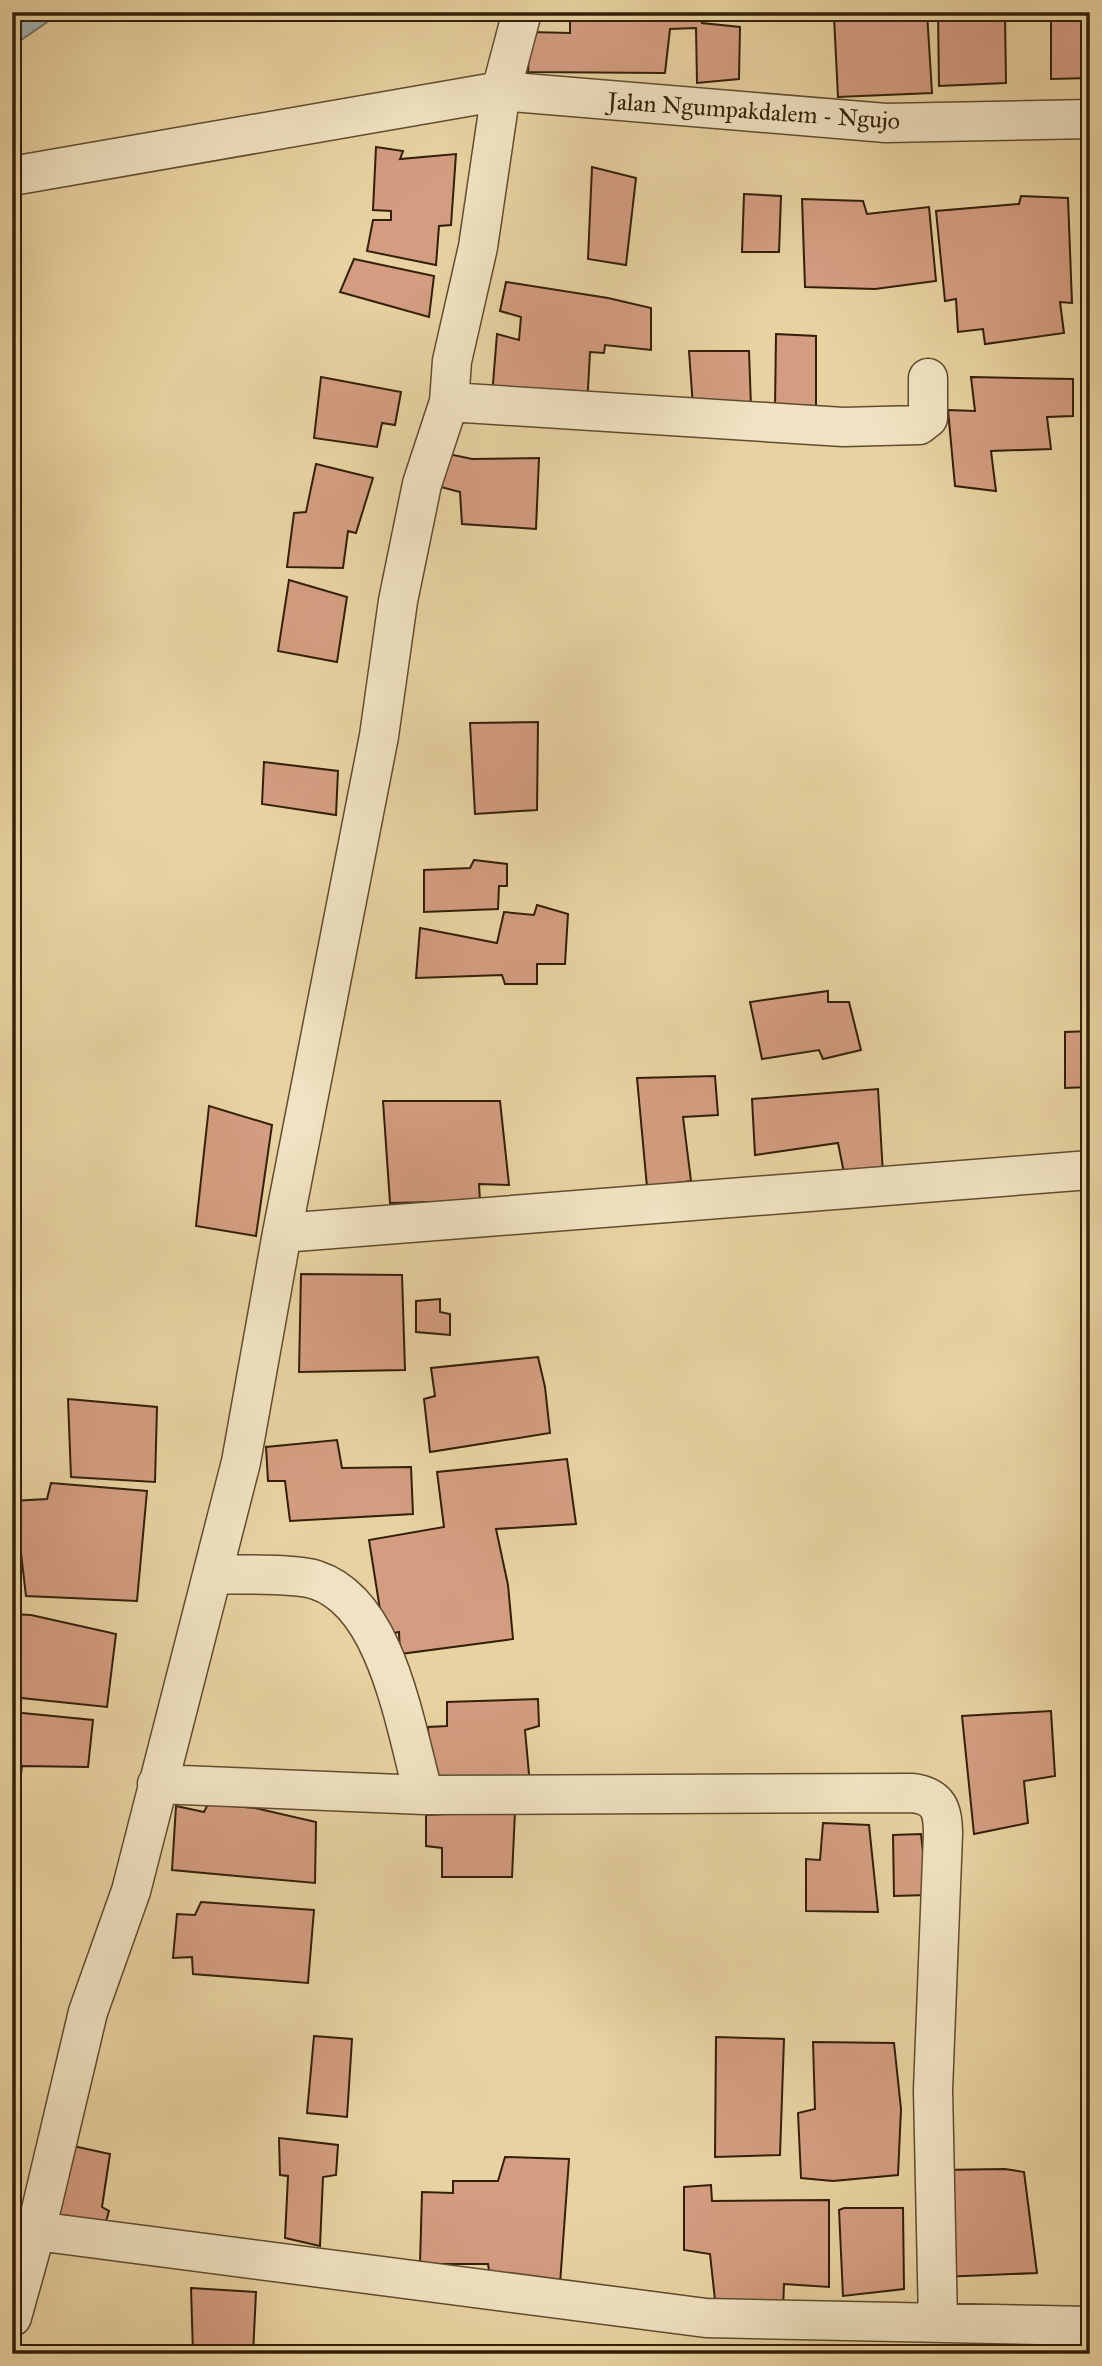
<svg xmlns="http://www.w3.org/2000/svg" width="1102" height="2366" viewBox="0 0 1102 2366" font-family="'IM FELL Great Primer',serif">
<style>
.water{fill:#9eb4b2;stroke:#73796e;stroke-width:2}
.building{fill:#d49d81;stroke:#332009;stroke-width:2}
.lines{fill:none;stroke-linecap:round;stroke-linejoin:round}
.minor-casing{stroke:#604c2f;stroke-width:41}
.tertiary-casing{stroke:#604c2f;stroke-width:41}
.minor{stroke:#f0e2c2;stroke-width:38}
.tertiary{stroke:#f0e2c2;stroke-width:38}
.labels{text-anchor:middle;stroke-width:6;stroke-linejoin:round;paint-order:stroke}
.street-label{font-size:24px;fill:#332009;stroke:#f0e2c2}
</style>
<rect width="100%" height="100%" fill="#e8d2a1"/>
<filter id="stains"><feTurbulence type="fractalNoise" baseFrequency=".00286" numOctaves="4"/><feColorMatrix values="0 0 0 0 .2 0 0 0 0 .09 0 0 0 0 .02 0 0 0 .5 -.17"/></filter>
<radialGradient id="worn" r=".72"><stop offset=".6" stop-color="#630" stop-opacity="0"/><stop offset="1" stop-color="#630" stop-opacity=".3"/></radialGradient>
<path class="water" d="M12,12h50l-50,34z"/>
<path class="building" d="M570,12h133l-1,11 38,4 -1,52 -42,4 -1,-55 -26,1 -5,44 -137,-1 2,-40 40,1z
M847,12h80l5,81 -94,4 -4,-80 13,-1z
M938,12h97l-1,3h-29l1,68 -67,3z
M1051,12h39v66l-39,1z
M376,147l27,4 -3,8 56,-5 -5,71 -12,1 -3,39 -69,-14 6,-31h18v-9l-18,-1z
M592,167l44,11 -10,87 -38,-6z
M744,194l37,2 -2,56h-37z
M1021,196l47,2 4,105 -12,-1 4,31 -79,11 -2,-15 -25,3 -2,-33 -11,2 -9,-90 83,-7z
M802,199l61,2 4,13 62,-7 7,74 -61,8 -70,-2z
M354,259l80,17 -5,41 -89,-25z
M506,282l102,16 43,10v42l-46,-5 -1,8 -14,-1 -3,55 -95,-11 5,-62 22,6 2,-23 -21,-6z
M776,334l40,2v77l-41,-4z
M689,351h60l2,56h-58z
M321,377l80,15 -6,33 -13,-2 -5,24 -63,-9z
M971,377l102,2v37l-26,1 4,32 -60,2 5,40 -41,-5 -7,-76 27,1z
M444,453l28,6 67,-1 -3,71 -74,-5 -2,-32 -19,-5z
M316,464l57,14 -17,55 -8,-2 -5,37 -56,-1 7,-54 12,-1z
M289,580l58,17 -10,65 -59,-11z
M538,722l-1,88 -62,4 -5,-91z
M264,762l74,9 -2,44 -74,-11z
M474,860l33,4v22h-8l-1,23 -74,3v-42l46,-2z
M537,905l31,9 -3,50h-28v20h-32l-3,-9 -86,3 4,-50 77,15 7,-31 30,3z
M828,991v11h21l12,48 -38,9 -4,-9 -57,9 -12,-57z
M1090,1031v56l-25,1v-56z
M715,1076l3,39 -35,2 8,64 -44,6 -10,-109z
M878,1089l5,85 -38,4 -7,-35 -83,12 -3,-56z
M383,1101h117l9,84 -30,-1 1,17 -90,2z
M209,1106l63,19 -16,111 -60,-10z
M301,1274l101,1 3,95 -106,2z
M440,1299v13l10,2v21l-34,-3v-31z
M538,1357l7,30 5,46 -120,19 -6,-53 11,-3 -4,-28z
M68,1399l89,8 -2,75 -84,-5z
M337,1440l5,28 69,-1 2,47 -123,7 -5,-40h-17l-2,-34z
M567,1459l9,65 -80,5 12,56 5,54 -113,15 -1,-22 -15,3 -15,-95 75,-13 -7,-55z
M51,1483l96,8 -10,110 -111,-5 -5,-43 -9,-4v-48l35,-2z
M12,1614l19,1 85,19 -9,73 -95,-10z
M538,1699l1,27 -14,4 5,55 -100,2 -2,-60 19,-1v-24z
M1051,1711l4,65 -31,5 4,42 -54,11 -12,-118z
M12,1712l81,8 -5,47 -66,-1 -3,23h-7z
M208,1804l47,4 61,14 -1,61 -143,-13 4,-64 28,6z
M515,1811l-3,66h-70v-29l-16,-2v-31z
M823,1823l46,2 9,87 -72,-1v-52l14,1z
M921,1834l7,61 -34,1 -1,-61z
M201,1902l113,8 -6,73 -115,-9 -1,-17 -19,1 4,-44 18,1z
M314,2036l38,3 -5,78 -40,-4z
M716,2037l68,2 -4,116 -65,2z
M813,2042l81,1 7,66 -3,66 -65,6 -32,-3 -3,-65 17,-4z
M279,2138l59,7 -2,30 -13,2 -3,69 -35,-8 3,-62 -8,-1z
M73,2146l37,8 -8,53 7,4 -6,21 -45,-11z
M505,2157l64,2 -9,125 -69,-1 -3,-19h-68l2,-72 31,1v-12h45z
M1005,2169l19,3 13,101 -96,4 -2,-107z
M711,2185l1,16 117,-1v87l-45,-3 -1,25h-67l-6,-55 -26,-4v-63z
M844,2208h59l1,81 -61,7 -4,-86z
M191,2288l65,4 -3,62h-60z"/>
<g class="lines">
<g class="minor-casing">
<path id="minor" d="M449,402l394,25 76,-2 9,-7v-40
M282,1233l808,-63
M214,1574c24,1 82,-1 102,6 72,23 89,149 108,215
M157,1784l267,11 489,-2c26,4 30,17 30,41l-10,256 5,232
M36,2231l670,87 384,8
M12,2317l24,-86 52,-219 43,-121 110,-429 41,-229 97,-497 19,-135 24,-117 27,-82 3,-41 26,-114 23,-156"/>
</g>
<g class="tertiary-casing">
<path id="tertiary" d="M501,91l21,-79
M12,176l489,-85 385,32 204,-4"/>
</g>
<use href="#minor" class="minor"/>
<use href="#tertiary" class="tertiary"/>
</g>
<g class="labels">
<g class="street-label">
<text transform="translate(754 111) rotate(4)" y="8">Jalan Ngumpakdalem - Ngujo</text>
</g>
</g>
<rect width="1102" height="2366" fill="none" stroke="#e8d2a1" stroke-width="42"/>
<rect x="14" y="14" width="1074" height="2338" fill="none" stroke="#332009" stroke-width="3.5"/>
<rect x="21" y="21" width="1060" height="2324" fill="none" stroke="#332009" stroke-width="2"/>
<rect width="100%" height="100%" filter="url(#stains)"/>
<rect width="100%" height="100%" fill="url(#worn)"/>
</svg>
